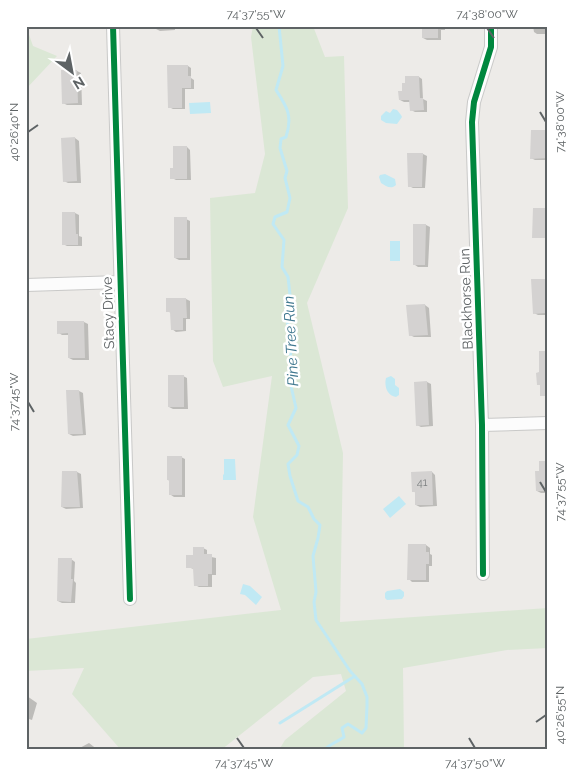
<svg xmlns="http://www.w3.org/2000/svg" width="574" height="776" viewBox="0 0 574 776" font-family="Raleway,sans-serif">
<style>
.green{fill:#dbe7d5}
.water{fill:#c0e9f4}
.shadow{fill:#0003}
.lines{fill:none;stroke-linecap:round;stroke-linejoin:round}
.stream{stroke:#c0e9f4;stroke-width:3}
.building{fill:#d4d2d1}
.minor-casing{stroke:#c9c9c8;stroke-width:14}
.minor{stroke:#fcfcfc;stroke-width:12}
.cycleway-casing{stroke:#fff;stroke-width:9}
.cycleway{stroke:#00873e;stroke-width:6}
.ticks{fill:none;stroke:#5e6365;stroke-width:2}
.labels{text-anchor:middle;stroke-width:5;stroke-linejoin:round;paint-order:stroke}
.number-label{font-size:11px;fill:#7d8081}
.street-label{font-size:14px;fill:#5e6365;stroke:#fff}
.water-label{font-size:15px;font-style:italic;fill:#407890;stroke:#fff}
.neatline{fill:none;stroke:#5e6365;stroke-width:2}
.ticks-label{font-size:12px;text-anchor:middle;fill:#5e6365}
</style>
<rect width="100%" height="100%" fill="#edebe8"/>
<path class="green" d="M26,26l7,20 24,10 -31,33z
M253,26h60l12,31 19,-1 4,152 -41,95 36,150 -3,169 208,-14v40l-41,2 -104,18 1,82h-125l6,-10 61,-49 -5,-17 -28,3 -92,73h-100l-49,-56 12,-26 -58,3v-32l255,-29 -28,-93 19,-141 -49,11 -10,-26 -3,-163 45,-5 10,-39 -14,-117z"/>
<path class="water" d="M210,102l1,11 -21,1 -1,-11z
M393,109l4,1 4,5 1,2 -5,7 -11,-1 -5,-3v-4l5,-5 4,2z
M385,174l10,5 1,6c-5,5 -10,1 -15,-2l-2,-6 1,-2z
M390,241h10v20h-10z
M391,376l4,3v6l4,3v7l-3,2c-9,-1 -12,-11 -10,-19z
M224,459h11l1,21h-13v-5l1,-1z
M399,496l7,8 -16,14 -7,-9z
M243,584l7,2 12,11 -6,8 -11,-10 -5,-1z
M400,589l4,3v4l-2,3 -15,1 -2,-2v-5l2,-2z"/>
<path class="shadow" d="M64,26h18v3h-14z
M156,26h19v4l-15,1 -4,-2z
M423,26h22v4h-4v10h-14l-4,-2z
M533,26h12v8h-8l-3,-2z
M188,66l3,2v10l3,2v9h-9v20h-12l-4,-2z
M77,71l4,2 1,32h-15l-4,-2 -1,-31z
M419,77l3,2 1,20 4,2v11h-12l-4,-2v-8h-7l-4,-2 4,-8z
M548,131v29h-13l-4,-2z
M75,138l4,3 2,42h-13l-4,-2 -1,-42z
M187,147l3,3 1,30h-15l-4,-2 2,-9z
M423,154l4,2 -2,32h-12l-4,-2z
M75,213l4,2v21l3,1v9h-15l-4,-2z
M186,219l4,2v39h-11l-4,-2z
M414,225h12l4,2 -2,40h-10l-3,-2z
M545,280l3,2v33h-10l-4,-2z
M167,299h19l4,2v18h-4v12l-10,1 -4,-3v-15l-4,-3z
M425,305l4,3 2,29h-17l-4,-2z
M84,322l4,2 1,36h-16l-4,-2v-23h-7l-3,-2z
M183,376l4,2 1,31h-15l-4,-2z
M427,382l4,2 2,42 -12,1 -4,-2z
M79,391l4,2 3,42 -13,1 -4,-2z
M181,457l4,2v38h-11l-3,-2 -1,-14 -2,-1z
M548,462v31h-7l-4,-2 3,-19z
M77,472l4,2 2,34 -17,1 -4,-2z
M432,472l3,3 2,31 -17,1 -4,-2v-12l-3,-2z
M546,544h2v31l-3,-1z
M426,545l4,3v6l2,1v11h-3v16h-17l-3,-3z
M203,548l4,2v6l9,2v17h-4v12h-13l-4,-2 -1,-16 -7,-2 7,-11z
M71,559l4,3 -1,19 2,2 -1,20h-13l-4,-2z
M27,696l10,7 -5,17 -6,-2z
M89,743l9,7h-22z"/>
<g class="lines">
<path class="stream" d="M279,26l4,40 -7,24c11,17 17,26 10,47l-5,2 -1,9 7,23 -2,7 5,20 -3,14 -12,5 -2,7 11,16 -2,27 6,10 2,18 -3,25 4,24 -1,27 1,15 5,22 -8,17 11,21 -2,9 -9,9 2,12 8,25 10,6 6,12 6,6 -2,13 -5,18 3,36 -2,10 2,18 34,51 12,13 5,13v9l-1,22 -4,5 -14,-9 -6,4 2,9c-7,5 -14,7 -20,13
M280,723l75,-47"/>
</g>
<path class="building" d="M422,26h16v12h-16z
M167,65h21v11h3v12h-9v20h-14z
M61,70h16l1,33 -16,1z
M405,76h14l1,22h3l1,12 -14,1 -1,-11h-10l-1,-9h4v-8h3z
M531,130h17v28l-18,1z
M75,137l2,44 -14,1 -2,-44z
M173,146h14v33h-17v-11h3z
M407,153h16l-1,34h-14z
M533,208h15v30h-16z
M62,212h13l1,22h2v11h-16z
M174,217h13v41h-13z
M413,224h13l-1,41h-12z
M531,279h14v34l-12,1z
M166,298h20l1,20h-4v12h-12l-1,-18h-4z
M425,304l3,31 -19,1 -3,-31z
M57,321h27l1,37h-17v-25l-11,1z
M539,351h9v45h-8v-11h-3l-1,-12 3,-1z
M168,375h16v32h-16z
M427,381l2,44 -13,1 -2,-44z
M66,390h13l4,44h-15z
M167,456h15v39h-13v-15h-2z
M539,461h9v30h-12l-1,-20h4z
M62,471h15l3,36h-19z
M432,471l1,34h-18v-13h-3l-1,-20z
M408,544h18v8h3v12h-3v16h-19z
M193,547h11v7h8v20h-4v12h-14l-1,-18h-7v-13h7z
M58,558h14l-1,21h2l-2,23 -14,-1z"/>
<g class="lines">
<g class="minor-casing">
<path id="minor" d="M113,26l17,573
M26,285l94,-3
M482,425l66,-2
M483,574l-1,-149 -10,-303 2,-20 17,-55v-21"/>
</g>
<use href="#minor" class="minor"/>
<g class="cycleway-casing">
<path id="cycleway" d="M113,26l17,573
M483,574l-1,-149 -10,-303 2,-20 17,-55v-21"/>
</g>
<use href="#cycleway" class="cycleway"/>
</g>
<path class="ticks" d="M256,28l7,10M487,28l7,10M540,112l6,10M28,132l10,-7M28,402l6,10M540,482l6,10M536,722l10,-7M237,738l7,10M469,738l6,10"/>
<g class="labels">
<g class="number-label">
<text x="422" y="486">41</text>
</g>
<g class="street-label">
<text transform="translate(466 299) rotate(-92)" y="5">Blackhorse Run</text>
<text transform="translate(108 313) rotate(-92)" y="5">Stacy Drive</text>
</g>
<g class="water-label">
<text transform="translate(291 341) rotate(-93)" y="5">Pine Tree Run</text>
</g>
</g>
<rect width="574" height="776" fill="none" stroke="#ffffff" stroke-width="55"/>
<g transform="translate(72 72) rotate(148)" stroke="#ffffff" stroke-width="4" paint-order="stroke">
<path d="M0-4L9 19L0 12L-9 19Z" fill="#5e6365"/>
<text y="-8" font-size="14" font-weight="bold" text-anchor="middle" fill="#5e6365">N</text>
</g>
<rect x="28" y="28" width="518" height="720" class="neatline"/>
<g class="ticks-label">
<text x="256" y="18">74°37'55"W</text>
<text x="487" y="18">74°38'00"W</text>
<text transform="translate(560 122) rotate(-90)" y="4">74°38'00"W</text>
<text transform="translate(14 132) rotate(-90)" y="4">40°26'40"N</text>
<text transform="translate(14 402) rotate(-90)" y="4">74°37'45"W</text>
<text transform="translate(560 492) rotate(-90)" y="4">74°37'55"W</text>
<text transform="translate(560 715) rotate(-90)" y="4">40°26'55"N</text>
<text x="244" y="767">74°37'45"W</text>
<text x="475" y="767">74°37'50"W</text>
</g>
</svg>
